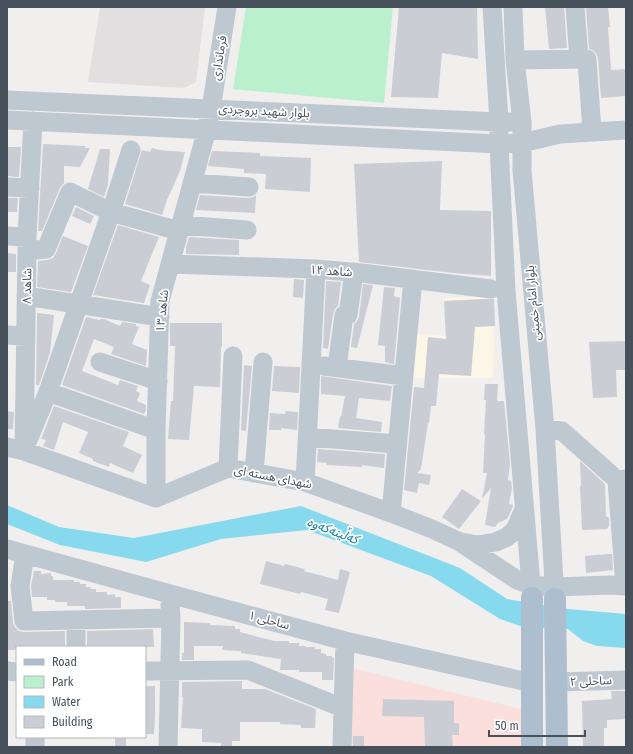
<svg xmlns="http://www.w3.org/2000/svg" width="633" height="754" viewBox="0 0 633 754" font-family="'Fira Sans Condensed','Noto Sans Arabic',sans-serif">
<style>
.commercial{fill:#fcf6e6}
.education{fill:#e2dfe0}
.medical{fill:#fbdfdd}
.green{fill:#bbf0cf}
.water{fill:#87d9ee}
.building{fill:#cacdd3}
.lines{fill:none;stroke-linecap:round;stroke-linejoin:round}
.minor{stroke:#bec8d0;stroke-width:19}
.major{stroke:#adbece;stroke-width:22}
.labels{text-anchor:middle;stroke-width:3.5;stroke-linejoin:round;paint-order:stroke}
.street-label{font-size:12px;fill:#46515c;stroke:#fff}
.water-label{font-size:13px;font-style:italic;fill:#0a7f9c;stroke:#fff}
</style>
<rect width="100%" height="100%" fill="#f1eeee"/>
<path class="commercial" d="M491,296l3,46 -1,36h-80l-3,-45 37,3 -4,-38z"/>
<path class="education" d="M100,7h105l-9,75 -12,6 -96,-6z"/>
<path class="medical" d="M348,667l177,43v37h-179z"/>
<path class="green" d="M246,7h147l-9,96 -151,-14z"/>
<path class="water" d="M7,505l52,22 75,11 167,-32 159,62 47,31 61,10 58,5v34l-29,-2 -14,-5 -15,-12 -45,-2 -23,-8 -69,-43 -124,-46 -86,9 -75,23 -86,-17 -53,-21z"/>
<path class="building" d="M399,7h78l1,52 -36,-6 -4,45 -47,-1z
M545,7h19l3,41 -18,1z
M586,7h22l2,20h-2l3,43 15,-1v27l-25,2 -3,-40 -2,-5 -4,-3 -3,-1z
M43,144l42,2v2h5l-10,19 -16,-1v17l-4,5 -18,43h-4z
M7,147h14l-2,30 -12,-1z
M152,148l7,2 26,2 -5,19 -13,29 -5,15 -37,-11 16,-51 1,-3 8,2z
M100,149h10l-2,35 -4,13 -16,-8z
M212,151l48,2v3l51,2 -1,34 -45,-3 1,-15 -22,-1v-4l-36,-3z
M442,161l-2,49 51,1v65l-38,-3 -94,-11 -5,-98z
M200,195l48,3 5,-1 3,-2 -1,18 -59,-3z
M7,198h11l-1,14h-10z
M76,207l18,9 -4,8 -18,-8z
M118,225l41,12 -18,44 9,4 -6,18 -51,-8z
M63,236l25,10 -17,46 -34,-5 1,-26 9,-1 6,-2 3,-5z
M189,237l50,3v15l-53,-1v-7z
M7,253l9,1v18h-9z
M294,279l10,1 -1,18 -10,-1z
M326,281l15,1 -3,24 -3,3 -2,5 -5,35 -5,-1z
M363,284l10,1 -16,63 -6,-1 3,-23 3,-3 2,-4z
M384,287l11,1 -1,8 6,2 -6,66 -9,-2v-16l-7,-1z
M483,299h11l1,27 -20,1 -4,49 -32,-2 -3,32h-5l-2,17h-1l-7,46 -4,4 14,2 -2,10 -10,-2 -2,10 -13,-3 10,-103 10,1 4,-51 18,2 -2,-38z
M37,313l17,2 -4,38 -11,32h-3z
M86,317l14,3v-1h4l16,7 2,-4 14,2v2l3,1 -7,17 15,6 -1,16 -35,-12 3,-7 -20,-8 -12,32 36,14 2,-5 18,6 -2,5 4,2 -3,8 9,4v5l-2,4 -82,-29z
M170,323h52v24h-1l-1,40 -26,-1 -5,54 -21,-1 3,-38h2l2,-55h-5z
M626,341v29h-10l1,27 -24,1 -4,-56z
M244,365l8,1 -6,65 -5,-1z
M274,366l26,1 -1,26 -27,-2z
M321,376l71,10 -2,15 -31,-3 -3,20 26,4 -1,10 -43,-4 2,-12 1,1 4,-21 -24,-2z
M485,384h13l-1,17h7l6,62 -2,17 3,1 1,7 -3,16 4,1 -1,4 -5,10 -9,4 -3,4 -10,-2 6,-37 -9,11 5,-26h-4l2,-39h-1l2,-34h-2z
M54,406l75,26 -6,14 19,9 -9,18 -23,-10 -1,4 -16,-6v-2l-14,-6 9,-21 -25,-10 -9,28 -11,-4 3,-6 -5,-1z
M7,411l7,1 -1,17h-6z
M286,411l12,1 -1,18 -16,-2v2h-12l1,-17 15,1z
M318,449l67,5 -1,14 -22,-3v2l-35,-2v-2l-10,-1z
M580,461l25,23 1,32 3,2v8l-2,3 -25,1 -2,-44h1z
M462,489l19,12 -22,28 -17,-12z
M608,554h4l1,16 -27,3 -1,-17z
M266,561l18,5 1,-2 20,5 -1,2 34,9 2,-11 10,3 -11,41 -14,-3 3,-11 -27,-7 -1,2 -40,-10z
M34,571h7v3l10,-1v3h2v4h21v2h6v2h6v3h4l1,2h5v3h11v3l8,-1v3h6v11l-36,1v-3h-18v-4h-12v-2h-8v-3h-15l-1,-11z
M7,601h4l2,22 2,4 4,4 5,1 41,-1v16h-48v3h-10z
M184,622l26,1v2l25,1v3h5v3l34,9h15v2h10v3h7v1h9v2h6v4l5,1v2h6v2h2l-1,22h-11v-8h-23v-2h-19l1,-11 -40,-6v-2l-19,-1 1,-4h-29v14h-12v-7h2z
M153,629l1,18h-67v-16z
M242,681v8h23l51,20 -1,19h-14v-3l-21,-1v-2h-40v19h-8v6h-11v-4l-19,-1v-13l-21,-1 2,-31h-1v-15z
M145,686h10v27l-1,21h-9z
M611,691h15v28l-19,1v8h-3v19h-21l-1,-46 30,-2z
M383,699l71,2v22h5v12h-7l1,12h-28l-1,-30 -42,-1z
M353,736h11v11h-11z
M115,737h11v10h-11z"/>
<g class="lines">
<path class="minor" d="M492,7l7,115v22l7,147 26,305
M513,7l2,53 7,62v48l23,259 10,170
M575,7l4,52
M515,60l72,-1 5,73
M7,100l492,22h11
M7,120l492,24 23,-1 38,-9 66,-4
M192,183l57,4
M7,187l23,1
M181,225l66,5
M7,236l20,1
M27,251l19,-2 24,-57 41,20 68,19
M170,264l146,5 46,4 129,16
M26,296l134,21
M7,335l19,1
M100,362l58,19
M324,366l80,10
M337,367l7,-52h4l6,-43
M48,392l108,38
M545,429l17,2 55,49 9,-1
M308,437l89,7
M28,440l20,-48 63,-180 20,-62
M7,447l17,4 132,47 72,-30 77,14 86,31 41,16 28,13 57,38 14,5 24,2 55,-2 16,1
M24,451l3,-200v-14l6,-116
M228,468l5,-112
M254,473l9,-111
M617,480l8,106
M305,482l11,-213
M156,498v-68l4,-129 47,-172 4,-20 16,-102
M391,513l22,-234
M461,542l17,3 18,-3 11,-5 8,-7 9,-21
M7,549l163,45 175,47 187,42
M25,554l-5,32 4,35 147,-3
M76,620v27
M7,671l10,1
M145,671l103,-1 95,38
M557,682l69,-2
M35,737v10
M168,747l3,-129 -1,-13
M342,747l3,-106"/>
<path class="major" d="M532,598v149
M555,599l2,148"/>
</g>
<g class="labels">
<g class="street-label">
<text transform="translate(219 58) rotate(-81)" y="4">فرمانداری</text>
<text transform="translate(264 111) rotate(3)" y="4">بلوار شهید بروجردی</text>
<text transform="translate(331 271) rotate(4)" y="4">شاهد ۱۴</text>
<text transform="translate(27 286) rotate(-89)" y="4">شاهد ۸</text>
<text transform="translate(533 303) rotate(-95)" y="4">بلوار امام خمینی</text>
<text transform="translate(162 311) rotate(-84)" y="4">شاهد ۱۳</text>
<text transform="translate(273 477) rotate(11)" y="4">شهدای هسته ای</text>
<text transform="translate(269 620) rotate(15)" y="4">ساحلی ۱</text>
<text transform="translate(591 681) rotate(-2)" y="4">ساحلی ۲</text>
</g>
<g class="water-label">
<text transform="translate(333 530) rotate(21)" y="5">کەڵینەکەوە</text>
</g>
</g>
<rect width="633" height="754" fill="none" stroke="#46515c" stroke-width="16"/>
<rect x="16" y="646" width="130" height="92" fill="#ffffff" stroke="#b5b9be"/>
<rect x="24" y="659" width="20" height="6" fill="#adbece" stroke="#b5b9be"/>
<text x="52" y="666" font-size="12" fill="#46515c">Road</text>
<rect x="24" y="676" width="20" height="12" fill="#bbf0cf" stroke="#b5b9be"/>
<text x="52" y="686" font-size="12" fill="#46515c">Park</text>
<rect x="24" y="696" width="20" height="12" fill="#87d9ee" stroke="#b5b9be"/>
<text x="52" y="706" font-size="12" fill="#46515c">Water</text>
<rect x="24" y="716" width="20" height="12" fill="#cacdd3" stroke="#b5b9be"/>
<text x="52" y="726" font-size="12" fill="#46515c">Building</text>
<path d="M489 730v6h96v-6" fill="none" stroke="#46515c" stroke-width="2"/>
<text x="495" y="730" font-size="12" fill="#46515c" stroke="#ffffff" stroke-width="3" paint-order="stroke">50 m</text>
</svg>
